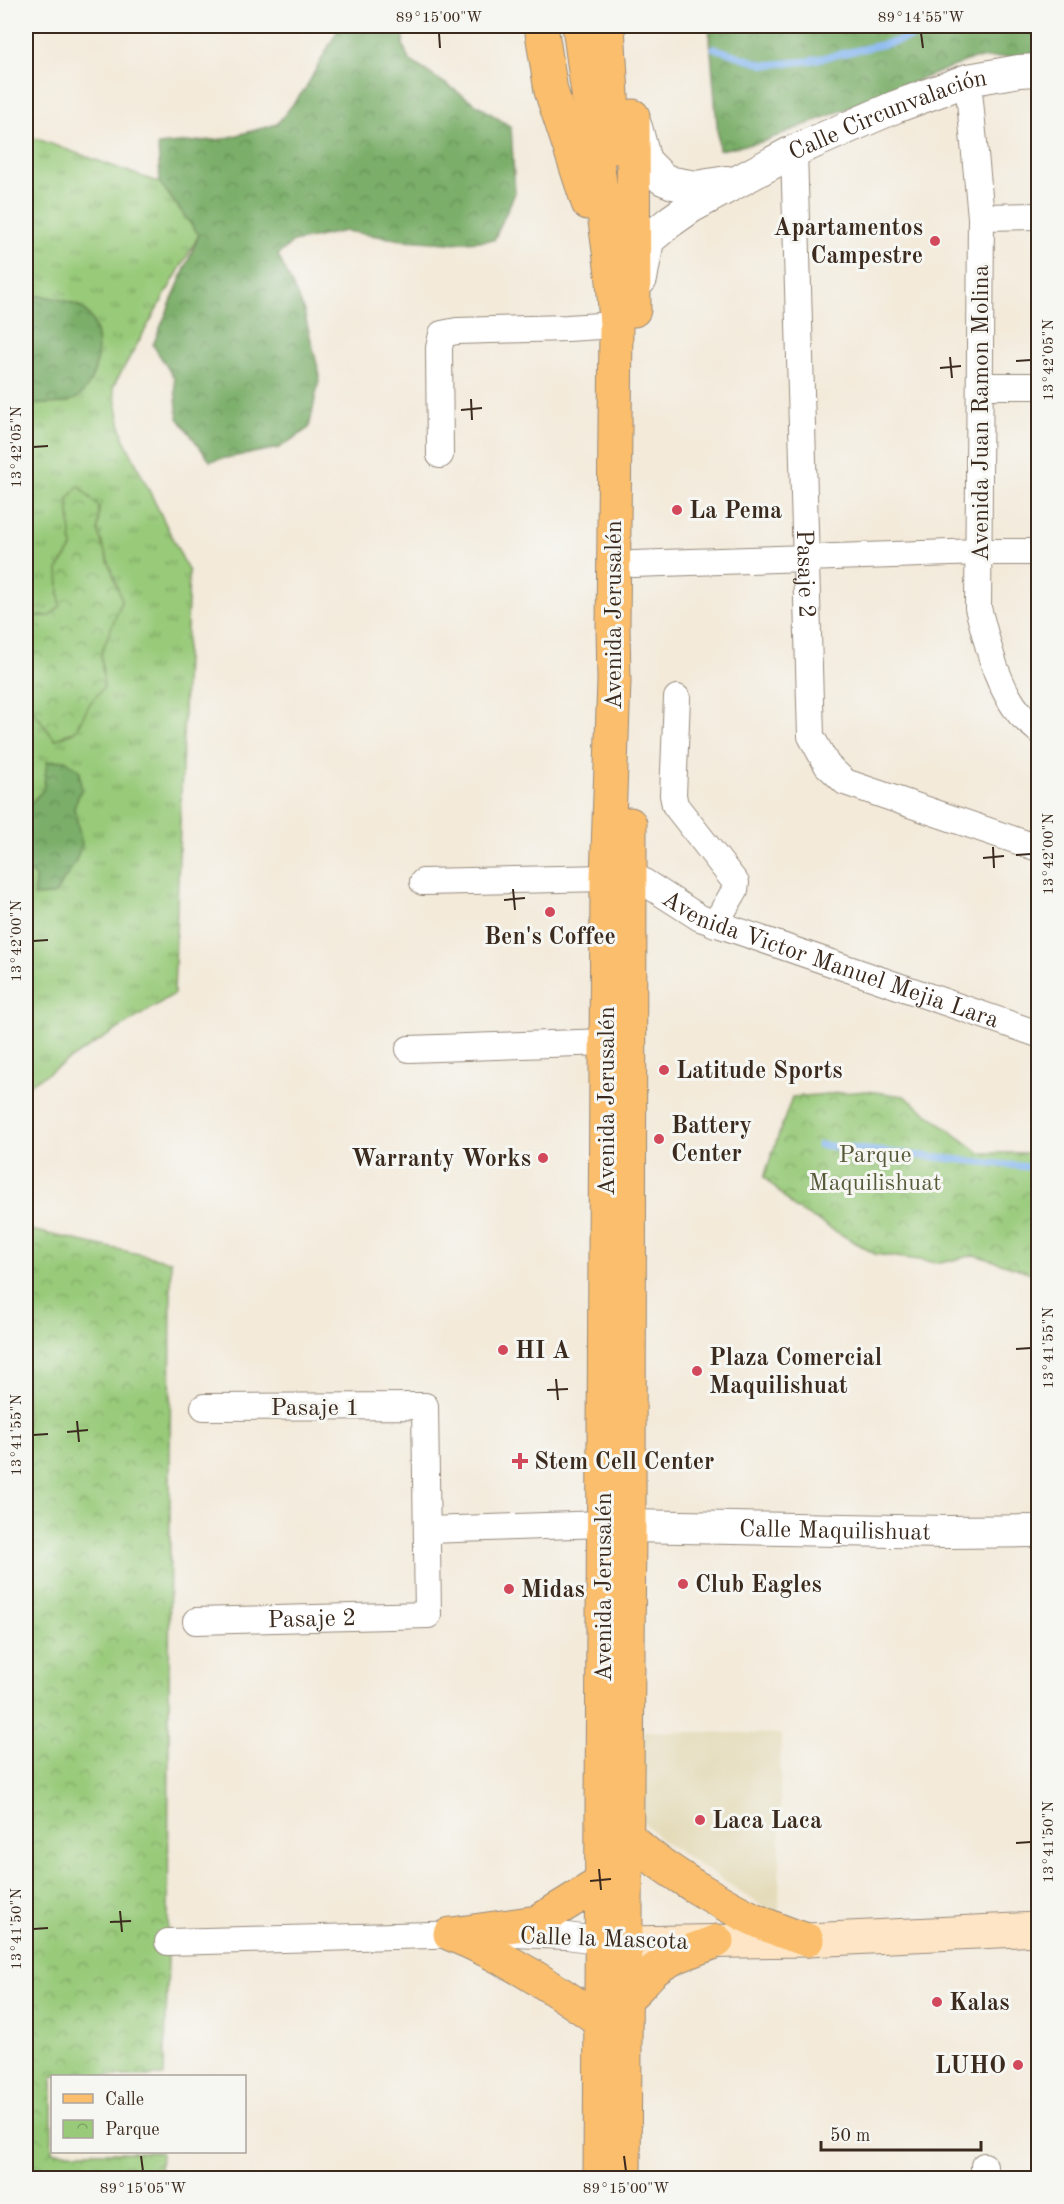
<svg xmlns="http://www.w3.org/2000/svg" width="1064" height="2204" viewBox="0 0 1064 2204" font-family="'Old Standard TT',serif">
<style>
.built{fill:#e4dbba}
.grass{fill:url(#grass-tufts);stroke:#6a7a4c;stroke-width:1.5}
.forest{fill:url(#forest-crowns);stroke:#5a6c44;stroke-width:1.5}
.park{fill:url(#park-crowns);stroke:#6a7a4c;stroke-width:1.5}
.lines{fill:none;stroke-linecap:round;stroke-linejoin:round}
.stream{stroke:#87b7f2;stroke-width:7}
.minor-casing{stroke:#978a7c;stroke-width:28}
.tertiary-casing{stroke:#978a7c;stroke-width:34}
.secondary-casing{stroke:#978a7c;stroke-width:35}
.primary-casing{stroke:#978a7c;stroke-width:35}
.minor{stroke:#fff;stroke-width:26}
.tertiary{stroke:#fff;stroke-width:32}
.secondary{stroke:#fde5c5;stroke-width:33}
.primary{stroke:#fabe6d;stroke-width:33}
.ticks{fill:none;stroke:#3b2a1e;stroke-width:2}
.poi-dot{fill:#d1495b;stroke:#f6f6f2;stroke-width:2}
.labels{text-anchor:middle;stroke-width:6;stroke-linejoin:round;paint-order:stroke}
.street-label{font-size:24px;fill:#3b2a1e;stroke:#f6f6f2}
.poi-label{font-size:24px;font-weight:bold;fill:#3b2a1e;stroke:#f6f6f2;text-anchor:start}
.park-label{font-size:24px;fill:#575a39;stroke:#f6f6f2}
.neatline{fill:none;stroke:#3b2a1e;stroke-width:2}
.ticks-label{font-size:15px;text-anchor:middle;fill:#3b2a1e}
</style>
<defs>
<pattern id="grass-tufts" width="24" height="20" patternUnits="userSpaceOnUse" patternTransform="scale(1.5)"><rect width="24" height="20" fill="#98ca79"/><path d="M3 7l-1-3M5 7V3M7 7l1-3M15 17l-1-3M17 17v-4M19 17l1-3" fill="none" stroke="#7da463"/></pattern>
<pattern id="forest-crowns" width="20" height="18" patternUnits="userSpaceOnUse" patternTransform="scale(1.5)"><rect width="20" height="18" fill="#7aae69"/><path d="M2 6a3 3 0 1 1 6 0M12 15a3 3 0 1 1 6 0" fill="none" stroke="#658e56"/></pattern>
<pattern id="park-crowns" width="20" height="18" patternUnits="userSpaceOnUse" patternTransform="scale(1.5)"><rect width="20" height="18" fill="#98ca79"/><path d="M2 6a3 3 0 1 1 6 0M12 15a3 3 0 1 1 6 0" fill="none" stroke="#7da463"/></pattern>
</defs>
<rect width="100%" height="100%" fill="#f6f6f2"/>
<filter id="ink" filterUnits="userSpaceOnUse"><feTurbulence type="fractalNoise" baseFrequency=".0167" numOctaves="2"/><feDisplacementMap in="SourceGraphic" scale="12" xChannelSelector="R" yChannelSelector="G"/><feConvolveMatrix kernelMatrix="1 2 1 2 8 2 1 2 1" color-interpolation-filters="sRGB"/></filter>
<filter id="wash" filterUnits="userSpaceOnUse"><feTurbulence type="fractalNoise" baseFrequency=".008" numOctaves="4" result="noise"/><feDisplacementMap in="SourceGraphic" scale="24" xChannelSelector="R" yChannelSelector="G"/><feGaussianBlur stdDeviation="1.35" result="paint"/><feColorMatrix in="noise" values="0 0 0 0 0 0 0 0 0 0 0 0 0 0 0 0 0 1.4 0 .05"/><feComposite in="paint" operator="in"/></filter>
<g filter="url(#wash)">
<rect width="100%" height="100%" fill="#f3eada"/>
<path class="built" d="M644,1731l137,3 -2,183 -119,-78 -19,-20z"/>
<path class="grass" d="M26,135l134,48 37,-8 24,21 -108,191 10,50 66,135 -15,422 -148,93z"/>
<path class="forest" d="M340,26h66l-3,18 6,16 102,67 4,66 -21,47 -45,3 -46,-3 -58,-9 -52,11 -15,13 25,53 17,68 -11,52 -30,20 -69,13 -32,-43 -4,-40 -21,-33 46,-110 -39,-52 -2,-38 65,-6 54,-15 28,-35z
M709,26h329v29l-66,4 -210,83 -43,8z
M26,295c15,0 41,4 54,12 28,15 22,85 -12,95 -13,3 -30,2 -42,2z
M65,760l15,11 1,19 -7,18 8,36 -7,19 -21,32 -20,1 1,-19 -9,-10v-59l17,-18 4,-28z"/>
<path class="park" d="M79,486l20,21 -1,25 24,68 -21,54 3,33 -13,15 -16,29 -20,9 -25,-34 -4,-18v-72h24l10,-10 -2,-37 14,-21 -4,-49z
M867,1091l37,5 76,57h58v122l-63,-20 -35,8 -65,-9 -80,-46 -31,-31 28,-80z
M26,1229l145,32 -3,700 -4,115h-112v76h109l-1,26h-134z"/>
<g class="lines">
<path class="stream" d="M714,48l51,17 44,-4 85,-19 55,-16
M820,1145l218,23"/>
</g>
</g>
<g filter="url(#ink)">
<g class="lines">
<g class="minor-casing">
<g id="minor">
<path d="M968,80l13,137 -3,391c10,36 18,77 42,106 5,6 13,11 18,16"/>
<path id="s1" d="M794,151l17,585 16,29 18,17 193,66"/>
<path d="M981,217l57,-1"/>
<path d="M980,386h58"/>
<path d="M440,455l-1,-107 3,-14 15,-3 110,-3 49,-3"/>
<path d="M634,564l346,-12h58"/>
<path d="M677,698l-4,97 2,10 61,78 -1,7 -20,34"/>
<path id="s2" d="M630,873l70,45 338,116"/>
<path d="M423,882l184,-4"/>
<path d="M409,1049l197,-7"/>
<path d="M428,1530l175,-6"/>
<path id="s3" d="M196,1621l232,-6 -3,-209 -221,1"/>
<path d="M514,1934l53,2 36,5"/>
<path d="M168,1942l300,-8"/>
<path d="M984,2178v-12"/>
</g>
</g>
<g class="tertiary-casing">
<g id="tertiary">
<path d="M636,127l9,34 18,18 10,4 23,4 31,-5"/>
<path id="s4" d="M641,279l7,-39 23,-19 20,-14 103,-56 101,-44 73,-27 51,-9 19,-1"/>
<path id="s5" d="M629,1526l318,6 91,-1"/>
</g>
</g>
<g class="secondary-casing">
<path id="secondary" d="M603,1941l23,2 181,-3 231,-11"/>
</g>
<g class="primary-casing">
<path id="primary" d="M541,26l10,65 37,112
M579,26l34,255 3,44 -3,302 1,54 -7,197 -7,1300
M608,26l7,121
M633,116l1,194
M628,1836c19,20 43,35 66,50 40,24 68,40 113,54
M450,1934c55,22 104,54 152,88
M452,1934l85,-12 65,-40
M627,1997c10,-7 16,-16 24,-24 17,-16 44,-23 66,-32
M624,2178l5,-652 1,-702"/>
</g>
<use href="#minor" class="minor"/>
<use href="#tertiary" class="tertiary"/>
<use href="#secondary" class="secondary"/>
<use href="#primary" class="primary"/>
</g>
</g>
<path class="ticks" d="M439,33l1,15M921,33l2,15M950,357l2,21M1016,361l15,-1M940,368l21,-2M471,399l1,21M461,410l21,-2M33,447l15,-1M993,847l1,21M1016,855l15,-1M983,858l21,-2M513,889l2,21M504,900l21,-2M33,941l15,-1M1016,1349l15,-1M556,1379l2,21M547,1390l21,-1M77,1421l2,21M67,1432l21,-2M33,1435l15,-1M1016,1843l15,-1M599,1869l2,21M590,1881l21,-2M120,1911l2,21M110,1922l21,-1M33,1929l15,-1M141,2156l2,15M624,2156l2,15"/>
<g class="poi-dot">
<circle cx="935" cy="241" r="6"/>
<circle cx="677" cy="510" r="6"/>
<circle cx="550" cy="912" r="6"/>
<circle cx="664" cy="1070" r="6"/>
<circle cx="659" cy="1139" r="6"/>
<circle cx="543" cy="1158" r="6"/>
<circle cx="503" cy="1350" r="6"/>
<circle cx="697" cy="1371" r="6"/>
<path d="M517 1452h6v6h6v6h-6v6h-6v-6h-6v-6h6z"/>
<circle cx="683" cy="1584" r="6"/>
<circle cx="509" cy="1589" r="6"/>
<circle cx="700" cy="1820" r="6"/>
<circle cx="937" cy="2002" r="6"/>
<circle cx="1018" cy="2065" r="6"/>
</g>
<g class="labels">
<g class="street-label">
<text dy="8" stroke="none"><textPath href="#s4" startOffset="312">Calle Circunvalación</textPath></text>
<text transform="translate(980 413) rotate(-90)" y="8">Avenida Juan Ramon Molina</text>
<text dy="8" stroke="none"><textPath href="#s1" startOffset="423">Pasaje 2</textPath></text>
<text transform="translate(613 615) rotate(-90)" y="8">Avenida Jerusalén</text>
<text dy="8" stroke="none"><textPath href="#s2" startOffset="220">Avenida Victor Manuel Mejia Lara</textPath></text>
<text transform="translate(606 1101) rotate(-90)" y="8">Avenida Jerusalén</text>
<text x="315" y="1415">Pasaje 1</text>
<text dy="8" stroke="none"><textPath href="#s5" startOffset="206">Calle Maquilishuat</textPath></text>
<text transform="translate(603 1587) rotate(-90)" y="8">Avenida Jerusalén</text>
<text dy="8" stroke="none"><textPath href="#s3" startOffset="116">Pasaje 2</textPath></text>
<text transform="translate(604 1938) rotate(2)" y="8">Calle la Mascota</text>
</g>
<g class="poi-label">
<text x="923" y="235" text-anchor="end">Apartamentos<tspan x="923" dy="28">Campestre</tspan></text>
<text x="689" y="518">La Pema</text>
<text x="550" y="944" text-anchor="middle">Ben's Coffee</text>
<text x="676" y="1078">Latitude Sports</text>
<text x="671" y="1133">Battery<tspan x="671" dy="28">Center</tspan></text>
<text x="531" y="1166" text-anchor="end">Warranty Works</text>
<text x="515" y="1358">HI A</text>
<text x="709" y="1365">Plaza Comercial<tspan x="709" dy="28">Maquilishuat</tspan></text>
<text x="534" y="1469">Stem Cell Center</text>
<text x="695" y="1592">Club Eagles</text>
<text x="521" y="1597">Midas</text>
<text x="712" y="1828">Laca Laca</text>
<text x="949" y="2010">Kalas</text>
<text x="1006" y="2073" text-anchor="end">LUHO</text>
</g>
<g class="park-label">
<text x="875" y="1162">Parque<tspan x="875" dy="28">Maquilishuat</tspan></text>
</g>
</g>
<rect width="1064" height="2204" fill="none" stroke="#f6f6f2" stroke-width="66"/>
<rect x="51" y="2075" width="195" height="78" fill="#f6f6f2" stroke="#aba49d" stroke-width="1.5"/>
<rect x="63" y="2094" width="30" height="9" fill="#fabe6d" stroke="#aba49d" stroke-width="1.5"/>
<text x="105" y="2105" font-size="18" fill="#3b2a1e">Calle</text>
<rect x="63" y="2120" width="30" height="18" fill="url(#park-crowns)" stroke="#aba49d" stroke-width="1.5"/>
<text x="105" y="2135" font-size="18" fill="#3b2a1e">Parque</text>
<path d="M821 2141v9h160v-9" fill="none" stroke="#3b2a1e" stroke-width="3"/>
<text x="830" y="2141" font-size="18" fill="#3b2a1e" stroke="#f6f6f2" stroke-width="4.5" paint-order="stroke">50 m</text>
<rect x="33" y="33" width="998" height="2138" class="neatline"/>
<g class="ticks-label">
<text x="439" y="22">89°15'00"W</text>
<text x="921" y="22">89°14'55"W</text>
<text transform="translate(1048 360) rotate(-90)" y="5">13°42'05"N</text>
<text transform="translate(16 447) rotate(-90)" y="5">13°42'05"N</text>
<text transform="translate(1048 854) rotate(-90)" y="5">13°42'00"N</text>
<text transform="translate(16 941) rotate(-90)" y="5">13°42'00"N</text>
<text transform="translate(1048 1348) rotate(-90)" y="5">13°41'55"N</text>
<text transform="translate(16 1435) rotate(-90)" y="5">13°41'55"N</text>
<text transform="translate(1048 1842) rotate(-90)" y="5">13°41'50"N</text>
<text transform="translate(16 1929) rotate(-90)" y="5">13°41'50"N</text>
<text x="143" y="2193">89°15'05"W</text>
<text x="626" y="2193">89°15'00"W</text>
</g>
</svg>
